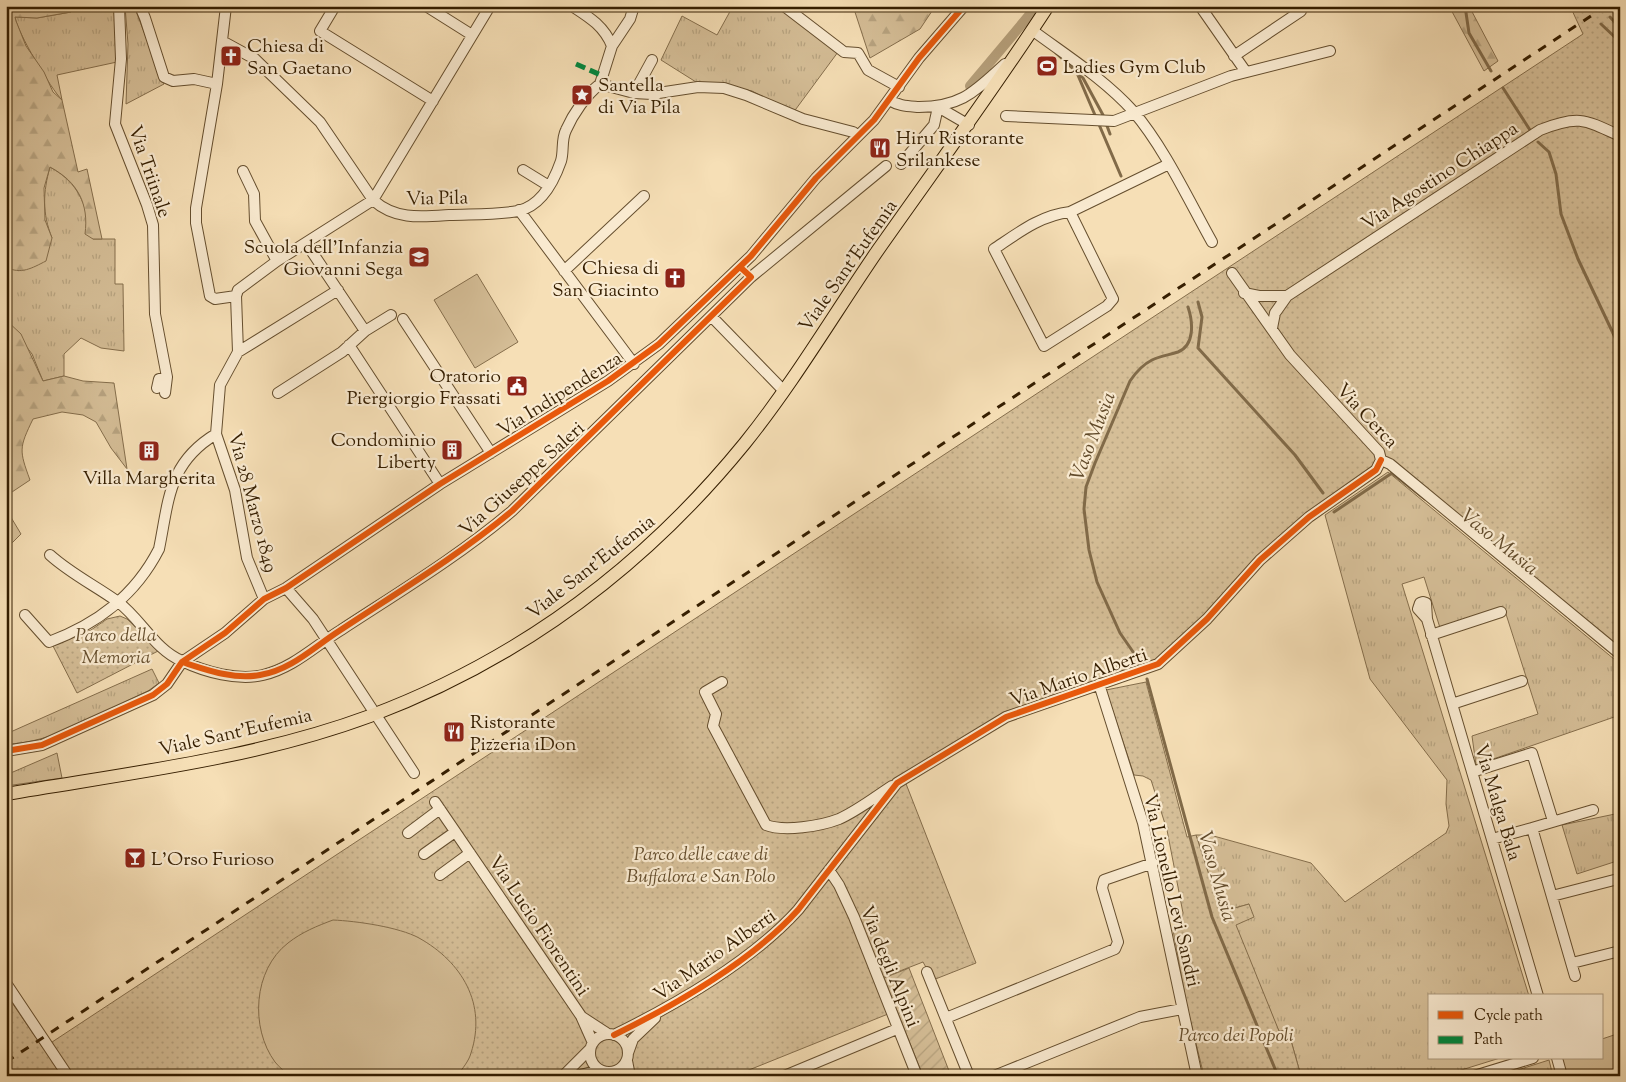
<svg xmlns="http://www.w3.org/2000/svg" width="1626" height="1082" viewBox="0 0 1626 1082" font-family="'Sorts Mill Goudy',serif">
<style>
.grass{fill:url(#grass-tufts);stroke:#856e4c}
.forest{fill:url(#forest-firs);stroke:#856e4c}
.park{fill:url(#park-dots);stroke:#856e4c}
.garden{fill:url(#garden-furrows);stroke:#856e4c}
.pitch{fill:#d5be97;stroke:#856e4c}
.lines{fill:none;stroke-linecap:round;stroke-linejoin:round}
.stream{stroke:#816a48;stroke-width:3}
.canal{stroke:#b49d78;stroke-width:10}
.minor-casing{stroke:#654e2e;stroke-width:12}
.major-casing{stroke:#351e00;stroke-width:14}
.minor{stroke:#f9ead0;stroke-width:10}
.major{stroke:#f6dfb6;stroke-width:12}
.rail{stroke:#351e00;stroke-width:3;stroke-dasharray:9 9;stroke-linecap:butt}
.quiet{stroke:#00873e;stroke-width:5;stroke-dasharray:10 5;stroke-linecap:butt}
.cycleway-casing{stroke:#f9ead0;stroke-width:9}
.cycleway{stroke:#e8590c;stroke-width:6}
.labels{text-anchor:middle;stroke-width:4.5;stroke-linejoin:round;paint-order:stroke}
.poi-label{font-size:19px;fill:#351e00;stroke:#f9ead0;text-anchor:start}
.street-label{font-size:19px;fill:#351e00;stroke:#f9ead0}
.park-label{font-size:19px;font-style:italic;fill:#654e2d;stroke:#f9ead0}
.water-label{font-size:20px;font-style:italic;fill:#614a2a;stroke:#f9ead0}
</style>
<defs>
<pattern id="grass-tufts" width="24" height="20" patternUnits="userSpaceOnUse" patternTransform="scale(1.25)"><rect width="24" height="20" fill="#d5be97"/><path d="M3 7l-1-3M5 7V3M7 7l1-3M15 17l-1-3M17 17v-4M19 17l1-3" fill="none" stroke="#b7a380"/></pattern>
<pattern id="forest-firs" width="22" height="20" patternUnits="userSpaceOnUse" patternTransform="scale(1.25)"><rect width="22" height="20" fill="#d5be97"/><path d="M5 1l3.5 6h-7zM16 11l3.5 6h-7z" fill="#b7a380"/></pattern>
<pattern id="park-dots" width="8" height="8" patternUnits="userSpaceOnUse" patternTransform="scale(1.25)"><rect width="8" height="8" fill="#d5be97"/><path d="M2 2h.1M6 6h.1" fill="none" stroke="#b7a380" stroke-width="1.8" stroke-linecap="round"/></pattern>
<pattern id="garden-furrows" width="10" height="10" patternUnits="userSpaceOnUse" patternTransform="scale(1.25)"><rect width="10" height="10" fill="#d5be97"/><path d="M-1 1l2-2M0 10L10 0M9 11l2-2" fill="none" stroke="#b7a380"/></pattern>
</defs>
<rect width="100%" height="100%" fill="#f6dfb6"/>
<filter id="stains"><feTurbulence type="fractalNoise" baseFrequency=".004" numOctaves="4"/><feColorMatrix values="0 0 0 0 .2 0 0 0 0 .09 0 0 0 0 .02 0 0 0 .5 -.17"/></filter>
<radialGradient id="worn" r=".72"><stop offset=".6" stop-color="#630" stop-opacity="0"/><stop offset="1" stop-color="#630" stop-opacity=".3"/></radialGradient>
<path class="grass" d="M75,6h39l3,56 -60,13 5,25c-11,-11 -45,-68 -47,-83l22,1 34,-6z
M125,6h9l30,78 -38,20 2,-60z
M733,6h43l62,46 -45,61 -41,-22 -35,-7 -21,-2 -35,-22 21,-44 35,19z
M50,167c32,18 35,39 43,72h22v45h8l1,67 -23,-3 -20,-10 -17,16v22l-21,5 -11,-27 -26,-34v-53l46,-29c-10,-25 -9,-46 -2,-71z
M1388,472l232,192v51l-144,50 -4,-29 66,-22 -33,-103 -64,20 -17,-54 -22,7 127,412h-99v62h70l-58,18h-141l-13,-46 -9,2 -44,-107 14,-21 -28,8 -25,-77h14l101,28 34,39 101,-69 3,-7 -3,-22 1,-24 -77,-101 -45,-164z
M152,669l7,14 -11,8c-42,19 -95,53 -142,53v-10z
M57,753l5,25 -56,8v-11z
M1620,813v47l-43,14 -15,-49z
M1549,1060l4,16h-54z"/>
<path class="forest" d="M6,6h69l-4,6 -34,6 -22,-1 1,4 10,25 18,26 9,20 9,8 16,72 9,-3 15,70h-9l-8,-5c4,-30 -7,-52 -35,-67l-6,21 1,32 7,18 -6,23c-14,7 -25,14 -40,6z
M853,6h75l4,5 -12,18 -50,29z
M1449,6h20l29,55 -14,10z
M6,320l15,14 22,47 21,-5 19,5 31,2 13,86 -16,-21 -15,-26 -13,-7 -21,-3 -29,7c-14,29 -14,31 -3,61l-24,16z
M6,509l15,25 -15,15z"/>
<path class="park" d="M1570,6h50v644l-231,-191 -78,54 -154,149 -153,50 -101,64 73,187 -43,17 -10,-18 -49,19 14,33 -154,62h-728v-82l37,54 1540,-1014z
M120,616l7,3 33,31 -83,43 -24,-47 38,-16 16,-11z
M1146,682l41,155 9,-2 25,77 28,-8 5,13 -18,8 43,106 9,-1 13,46h-97l-17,-69 -14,-77 8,-5 2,-12 -16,-83 -16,-50 -8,-4 -9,-1 -28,-85z"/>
<path class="garden" d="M909,968l42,108h-28l-39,-98z"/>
<path class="pitch" d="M477,274l41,68 -43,26 -41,-68z
M333,920c23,1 66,7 86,18 43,24 68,66 52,115 -2,8 -9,16 -14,23h-167c-5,-4 -11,-9 -15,-14 -25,-34 -22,-92 13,-119 14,-11 29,-17 45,-23z
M1620,1033v43h-53l-5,-18h40v-19z"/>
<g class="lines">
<path class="stream" d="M1465,6l4,27 22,38
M1610,17l10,11
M1601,24l19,18
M1056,53l27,25 20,37 7,19
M1077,73l44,103
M1503,88l27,42
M1538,142l11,10 7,22 5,40 17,45 42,89
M1198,302l4,15 -4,31 97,107 28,38
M1334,512l58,-39 33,26
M1138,659l-18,-26 -23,-51 -8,-32 -5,-41 2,-22 9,-24 35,-82c6,-9 12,-16 22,-21 8,-4 17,-5 26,-8 17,-7 15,-30 10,-45
M1147,679l65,238 66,159"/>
<path class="canal" d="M970,86l67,-80"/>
<g class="minor-casing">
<path id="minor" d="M119,6l2,53 -6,65 32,81 6,20 2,89 12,63 -2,16
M140,6l5,12 19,59 9,4 21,-2 23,5
M226,6l-9,78 -21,124v15l14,73 5,3 21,-3
M335,6l-15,25 113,70
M426,6l46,29
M572,6c17,11 32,20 40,40l-12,38
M784,6l60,46 14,1 10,17 31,17
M1200,6l46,66
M1032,30c35,26 72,49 101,81 31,36 56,90 79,131
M222,41l33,18 65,63 53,78 117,-194
M612,46l18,-27 4,-13
M1234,56l67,-45
M600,84l34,9 18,1 46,-7 26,1 22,7 57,24 50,13 5,4
M634,93l18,-33
M889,100c10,6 19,6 30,7 43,0 56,-16 86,-43
M938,107l31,18
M1006,116l108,5 117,-45 99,-25
M901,164l33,-39 4,-18
M523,170l26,16
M243,171l11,23 1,27 22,40
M519,210l115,154
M1070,212l43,87 -6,7 -63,40 -50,-97c24,-16 47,-34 76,-37l99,-48
M306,243l59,88
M564,271l80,-75
M1232,273l58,82 89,97 2,8 9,4 230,190
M1244,293l15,3h28
M712,317l71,73
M403,319l88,134
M1272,328l3,-15 12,-17 253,-166c38,-15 44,-11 80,6
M349,345l91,139
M238,352l100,-62
M157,388l2,-9 8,-2
M278,393l64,-41 23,-21 26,-16
M50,555c21,19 46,31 68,47 23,17 37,48 64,59 23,11 56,20 81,14 30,-7 52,-29 78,-45 58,-38 118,-74 171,-119l239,-234 135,-111
M286,588l27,31 101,154
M264,599l-17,-41 -12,-68 -19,-56 4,-49 18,-33 -2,-56 2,-6 39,-29 96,-61c22,20 48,17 76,15 22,-1 47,0 69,-4 23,-5 36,-30 43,-50 3,-10 0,-21 5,-31 7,-16 20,-35 34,-46
M25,615l24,27c48,-18 86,-46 110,-93 10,-49 9,-86 57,-115
M1427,619l-9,-10 2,-6 3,-1 3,1 1,16 111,377
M1431,635l70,-23
M722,682l-17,10 11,22 -3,12 53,99c18,7 55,1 73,-6 18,-8 36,-22 53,-33
M1099,684l44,139 54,253
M1452,704l70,-23
M6,751l36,-6 111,-50 14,-11 15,-22 43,-29 39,-34 22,-11 154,-104 168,-103 51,-37 92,-88 65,-78 58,-58 45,-62 45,-52
M1472,772l60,-19 21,68
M435,802l146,214 12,27
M1532,828l61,-18
M408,833l32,-24
M1492,839l40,-11 43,148
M424,854l31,-22
M829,870l10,15 15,32 63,159
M440,875l30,-22
M1552,896l66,-17
M1572,963l48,-12
M927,972l42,104
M6,983l62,93
M582,1017l26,17
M946,1018l169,-69 3,-7 -16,-54 2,-8 49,-17
M590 1053a19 19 0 1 1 38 0a19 19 0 1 1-38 0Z
M614,1035c63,-31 137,-73 184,-125l99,-127 109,-66 152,-53 49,-45 53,-59 49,-43 67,-47 5,-10
M628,1053l5,-14 22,-21
M1557,1058l5,18
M627,1061l3,15
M563,1076l27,-27
M576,1076l24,-6
M784,1076l113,-47
M994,1076l146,-59 42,-8
M1474,1076l59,-18"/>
</g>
<g class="major-casing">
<path id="major" d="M6,794c122,-21 248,-35 364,-78 149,-56 275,-150 375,-273 49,-61 89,-129 133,-193 57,-81 116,-161 170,-244"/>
</g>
<use href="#minor" class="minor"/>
<use href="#major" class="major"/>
<path class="rail" d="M6,1062l1600,-1056"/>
<path class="quiet" d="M576,64l27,12"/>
<g class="cycleway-casing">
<path id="cycleway" d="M182,662c25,8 52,18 78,13 31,-5 54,-28 79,-44 59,-39 119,-75 173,-120l239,-234 -11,-10
M6,751l36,-6 111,-50 14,-11 15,-22 43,-29 39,-34 22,-11 154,-104 168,-103 51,-37 92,-88 65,-78 58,-58 45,-62 45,-52
M614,1035c63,-31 137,-73 184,-125l99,-127 109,-66 152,-53 49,-45 53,-59 49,-43 67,-47 5,-10"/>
</g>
<use href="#cycleway" class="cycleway"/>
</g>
<defs>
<g id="church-square" transform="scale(1.125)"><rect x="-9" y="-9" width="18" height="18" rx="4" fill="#8f2418" stroke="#f9ead0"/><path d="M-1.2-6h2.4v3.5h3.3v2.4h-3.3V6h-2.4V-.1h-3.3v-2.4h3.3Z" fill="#fff"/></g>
<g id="stadium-square" transform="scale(1.125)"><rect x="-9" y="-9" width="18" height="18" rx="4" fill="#8f2418" stroke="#f9ead0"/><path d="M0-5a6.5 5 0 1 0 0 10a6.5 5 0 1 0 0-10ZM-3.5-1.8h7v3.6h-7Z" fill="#fff"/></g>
<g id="sight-square" transform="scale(1.125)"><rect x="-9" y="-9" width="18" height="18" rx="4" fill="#8f2418" stroke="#f9ead0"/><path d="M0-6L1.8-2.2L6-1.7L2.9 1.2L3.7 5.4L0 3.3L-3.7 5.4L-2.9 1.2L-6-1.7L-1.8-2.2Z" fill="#fff"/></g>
<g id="restaurant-square" transform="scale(1.125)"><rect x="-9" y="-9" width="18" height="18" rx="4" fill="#8f2418" stroke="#f9ead0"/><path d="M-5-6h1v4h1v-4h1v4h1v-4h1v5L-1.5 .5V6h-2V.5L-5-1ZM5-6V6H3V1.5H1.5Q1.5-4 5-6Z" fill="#fff"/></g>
<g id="school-square" transform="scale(1.125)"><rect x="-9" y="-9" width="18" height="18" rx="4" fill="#8f2418" stroke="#f9ead0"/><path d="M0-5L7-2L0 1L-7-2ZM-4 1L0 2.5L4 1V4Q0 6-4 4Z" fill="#fff"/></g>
<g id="civic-square" transform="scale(1.125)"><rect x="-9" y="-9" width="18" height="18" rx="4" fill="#8f2418" stroke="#f9ead0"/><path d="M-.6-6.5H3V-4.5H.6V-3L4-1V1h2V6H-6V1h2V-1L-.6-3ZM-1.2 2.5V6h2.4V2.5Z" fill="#fff"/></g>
<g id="building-square" transform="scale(1.125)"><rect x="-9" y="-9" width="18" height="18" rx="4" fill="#8f2418" stroke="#f9ead0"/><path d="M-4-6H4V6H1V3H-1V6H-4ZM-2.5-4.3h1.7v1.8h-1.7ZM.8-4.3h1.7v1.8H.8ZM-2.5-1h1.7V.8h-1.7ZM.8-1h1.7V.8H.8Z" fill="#fff"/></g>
<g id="bar-square" transform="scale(1.125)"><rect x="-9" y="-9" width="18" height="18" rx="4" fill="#8f2418" stroke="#f9ead0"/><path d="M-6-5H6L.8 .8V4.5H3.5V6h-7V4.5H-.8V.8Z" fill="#fff"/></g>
</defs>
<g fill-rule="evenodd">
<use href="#church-square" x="231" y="56"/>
<use href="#stadium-square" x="1047" y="66"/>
<use href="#sight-square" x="582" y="95"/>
<use href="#restaurant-square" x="880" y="148"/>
<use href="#school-square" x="419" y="257"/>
<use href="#church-square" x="675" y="278"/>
<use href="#civic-square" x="517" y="386"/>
<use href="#building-square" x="452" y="450"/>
<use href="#building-square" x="149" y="451"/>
<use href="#restaurant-square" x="454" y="732"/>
<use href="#bar-square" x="135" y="858"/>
</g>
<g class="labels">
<g class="poi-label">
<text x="247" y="52">Chiesa di<tspan x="247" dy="22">San Gaetano</tspan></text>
<text x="1063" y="73">Ladies Gym Club</text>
<text x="598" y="91">Santella<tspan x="598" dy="22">di Via Pila</tspan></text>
<text x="896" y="144">Hiru Ristorante<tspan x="896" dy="22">Srilankese</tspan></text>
<text x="403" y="253" text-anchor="end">Scuola dell'Infanzia<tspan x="403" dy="22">Giovanni Sega</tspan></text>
<text x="659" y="274" text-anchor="end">Chiesa di<tspan x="659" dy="22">San Giacinto</tspan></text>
<text x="501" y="382" text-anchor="end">Oratorio<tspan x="501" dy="22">Piergiorgio Frassati</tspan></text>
<text x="436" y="446" text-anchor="end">Condominio<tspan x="436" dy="22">Liberty</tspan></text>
<text x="149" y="484" text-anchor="middle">Villa Margherita</text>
<text x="470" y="728">Ristorante<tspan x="470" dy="22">Pizzeria iDon</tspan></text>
<text x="151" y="865">L'Orso Furioso</text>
</g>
<g class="street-label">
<text transform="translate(151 171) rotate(71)" y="7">Via Triinale</text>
<text transform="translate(1439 175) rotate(-33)" y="7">Via Agostino Chiappa</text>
<text transform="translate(437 197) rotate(-1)" y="7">Via Pila</text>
<text transform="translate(847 265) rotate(-55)" y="7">Viale Sant'Eufemia</text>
<text transform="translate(559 393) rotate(-32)" y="7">Via Indipendenza</text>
<text transform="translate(1368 415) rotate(47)" y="7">Via Cerca</text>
<text transform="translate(521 478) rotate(-42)" y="7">Via Giuseppe Saleri</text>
<text transform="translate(254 502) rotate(75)" y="7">Via 28 Marzo 1849</text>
<text transform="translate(590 566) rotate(-38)" y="7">Viale Sant'Eufemia</text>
<text transform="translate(1078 676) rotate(-19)" y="7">Via Mario Alberti</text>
<text transform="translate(235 731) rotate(-13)" y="7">Viale Sant'Eufemia</text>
<text transform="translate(1499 802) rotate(73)" y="7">Via Malga Bala</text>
<text transform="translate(1173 890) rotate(77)" y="7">Via Lionello Levi Sandri</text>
<text transform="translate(540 925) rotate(56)" y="7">Via Lucio Fiorentini</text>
<text transform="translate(714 954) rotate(-35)" y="7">Via Mario Alberti</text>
<text transform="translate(891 966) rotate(68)" y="7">Via degli Alpini</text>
</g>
<g class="park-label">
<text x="116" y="641">Parco della<tspan x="116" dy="22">Memoria</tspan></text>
<text x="701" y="860">Parco delle cave di<tspan x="701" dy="22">Buffalora e San Polo</tspan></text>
<text x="1236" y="1041">Parco dei Popoli</text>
</g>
<g class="water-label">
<text transform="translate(1092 436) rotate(-69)" y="7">Vaso Musia</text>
<text transform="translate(1500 541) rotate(39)" y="7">Vaso Musia</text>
<text transform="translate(1218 876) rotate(74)" y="7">Vaso Musia</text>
</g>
</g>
<rect width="1626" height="1082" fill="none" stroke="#f6dfb6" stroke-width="25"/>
<rect x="8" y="8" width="1611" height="1067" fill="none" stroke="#351e00" stroke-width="2.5"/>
<rect x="12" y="12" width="1601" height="1057" fill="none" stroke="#351e00"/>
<rect x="1428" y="994" width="175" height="65" fill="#f9ead0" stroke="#ab987d"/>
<rect x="1438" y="1011" width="25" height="8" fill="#e8590c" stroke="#ab987d"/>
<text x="1474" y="1020" font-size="15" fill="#351e00">Cycle path</text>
<rect x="1438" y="1036" width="25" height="8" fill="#00873e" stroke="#ab987d"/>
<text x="1474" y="1044" font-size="15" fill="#351e00">Path</text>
<rect width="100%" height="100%" filter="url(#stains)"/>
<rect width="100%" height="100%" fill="url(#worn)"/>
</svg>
